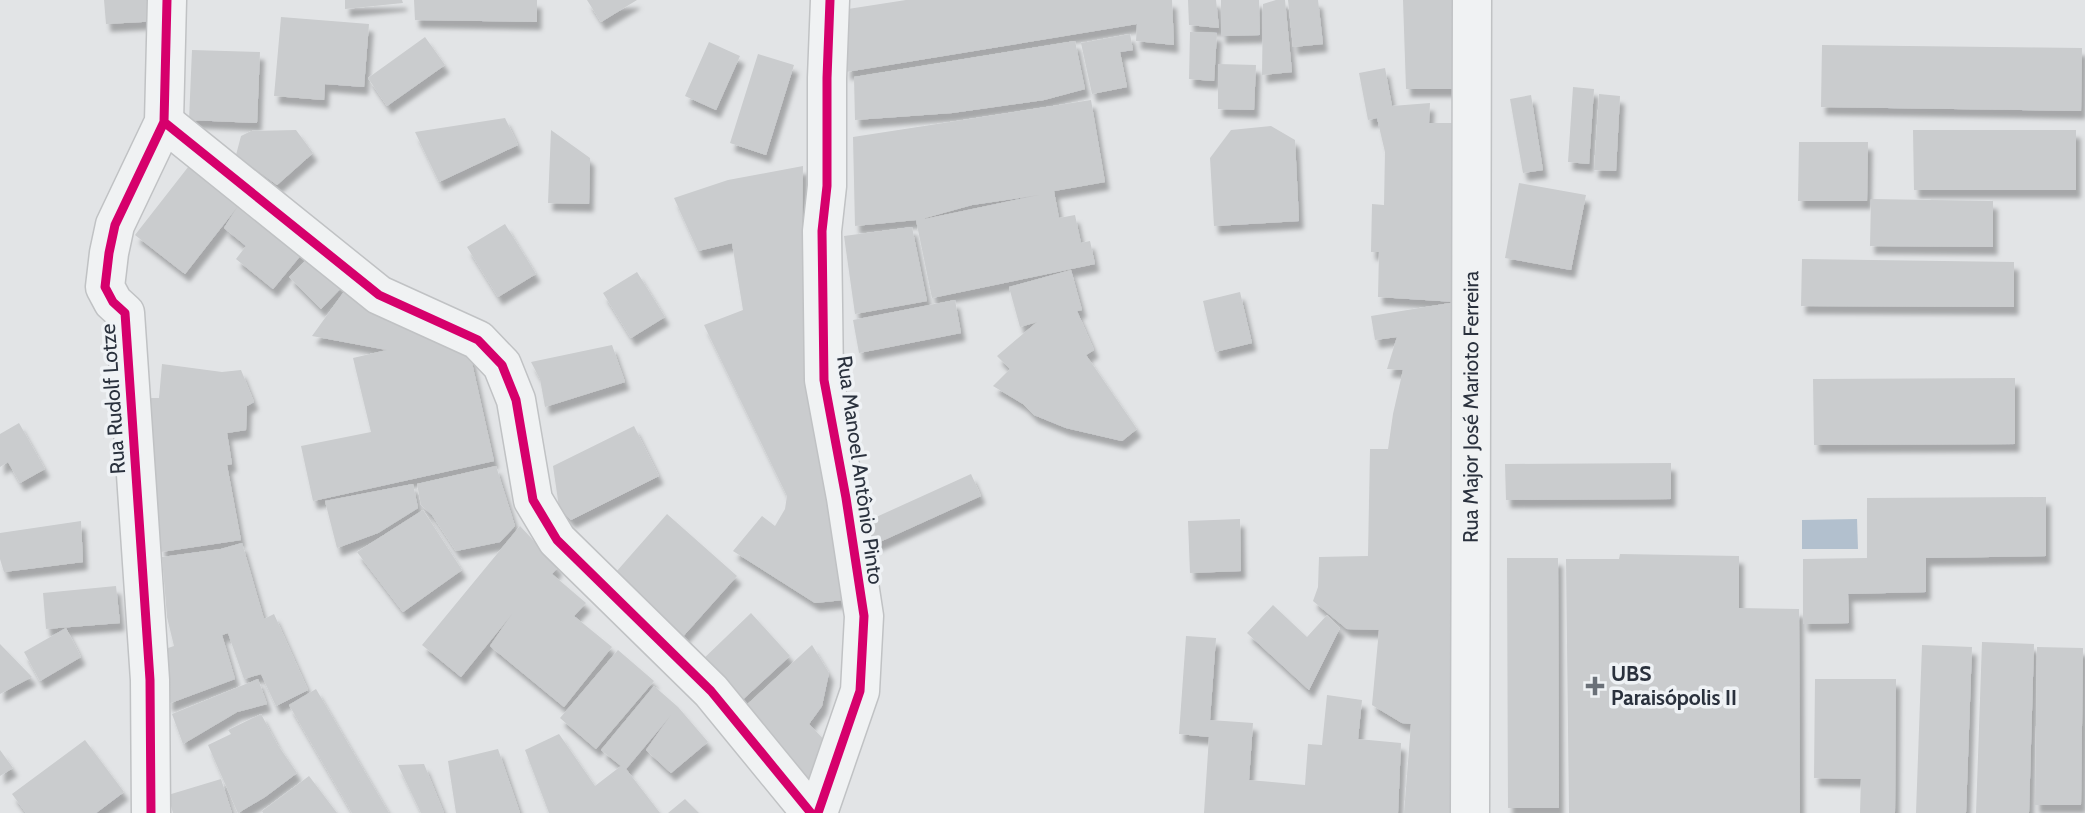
<svg xmlns="http://www.w3.org/2000/svg" width="2085" height="813" viewBox="0 0 2085 813" font-family="Cabin,sans-serif">
<style>
.water{fill:#b2c0ce}
.building{fill:#caccce;fill-rule:evenodd;filter:url(#shadow)}
.lines{fill:none;stroke-linecap:round;stroke-linejoin:round}
.minor-casing{stroke:#c0c2c4;stroke-width:41}
.minor{stroke:#f0f2f3;stroke-width:38}
.cycleway-casing{stroke:#eff2f5;stroke-width:13}
.cycleway{stroke:#d6006c;stroke-width:9}
.poi-dot{fill:#6a7078;stroke:#eff2f5;stroke-width:2.5}
.labels{text-anchor:middle;stroke-width:7;stroke-linejoin:round;paint-order:stroke}
.street-label{font-size:21px;fill:#2a313d;stroke:#eff2f5}
.poi-label{font-size:21px;font-weight:bold;fill:#2a313d;stroke:#eff2f5;text-anchor:start}
</style>
<defs>
<filter id="shadow"><feDropShadow dx="4.5" dy="8" stdDeviation="2" flood-color="#0004"/></filter>
</defs>
<rect width="100%" height="100%" fill="#e2e4e6"/>
<path class="water" d="M1857,519l1,30h-56v-29z"/>
<path class="building" d="M104,0h55l1,21 -54,3z
M345,0h57l1,3 -58,6z
M414,0h123v22l-122,-2z
M587,0h50l-36,22z
M906,0h266l2,45 -38,-4 1,-17 -291,48 2,-63z
M1188,0h28l3,28 -30,-3z
M1221,0h38l1,35 -39,1z
M1276,0h9l7,72 -30,3 1,-71z
M1288,0h30l5,44 -30,3z
M1403,0h55v89h-52z
M281,17l88,7 -5,63 -39,-3 -1,16 -50,-4z
M1190,32l27,1 -3,48 -25,-2z
M1130,34l3,16 -13,2 7,35 -35,7 -11,-51z
M425,37l20,28 -58,41 -19,-28z
M1075,41l10,48 -41,11 -92,13 -97,7 -1,-43z
M709,42l31,14 -24,54 -31,-14z
M1822,45l260,3 -1,63 -260,-4z
M192,50l68,2 -3,71 -68,-3z
M758,54l36,11 -28,90 -36,-12z
M1218,64l38,1 -2,45 -36,-1z
M1385,68l7,38 38,-3 -1,20h29l-2,179 -78,-5 1,-45h-8l1,-48 12,1 1,-53 -8,-34 -9,2 -9,-47z
M1573,87l21,2 -5,75 -21,-2z
M1599,94l21,2 -4,75 -22,-1z
M1531,95l12,75 -20,3 -13,-74z
M1091,100l14,82 -51,9 5,27 16,-3 6,28 9,-2 5,23 -163,34 -16,-78 -61,6 -2,-89zM1039,195l-114,24v-1l47,-13z
M505,118l13,27 -79,37 -24,-50z
M1271,126l24,14 4,81 -85,5 -4,-68 21,-28z
M296,130l17,23 -36,32 -41,-30 5,-19 10,-5z
M551,130l39,28 -1,46 -41,-1z
M1913,130h163v60h-162z
M1799,142h69l-1,59h-69z
M192,162l114,87 -33,40 -37,-30 10,-13 -22,-18 14,-22 -53,68 -50,-39z
M803,166l-1,62 2,68 49,303 -38,4 -82,-52 29,-35 13,10 10,-17 2,-13 -83,-171 39,-15 -11,-67 -34,8 -24,-53 54,-18z
M1519,183l67,12 -15,75 -66,-12z
M1871,199l122,2v46l-123,-1z
M505,224l31,50 -38,23 -31,-50z
M912,227l15,74 -72,13 -11,-78z
M311,255l32,31 -22,23 -32,-32z
M1802,259l212,3v45l-213,-1z
M1071,270l11,40 -5,1 17,39 -8,5 51,74 -15,12 -56,-13 -32,-13 -11,-11 -30,-18 17,-17 -13,-13 40,-34 -17,5 -11,-40z
M637,272l28,45 -34,21 -28,-45z
M351,282l119,72 24,107 -181,40 -12,-55 70,-14 -18,-74 34,-8 -75,-14z
M1240,292l12,51 -37,9 -12,-51z
M955,300l6,33 -102,20 -6,-33z
M1456,302l-3,511h-49l7,-89 -9,-1 -30,-18 7,-75 -32,-1 -34,-28 5,-14 1,-30 49,-1 2,-107h18l5,-35 10,-44 -16,-1 10,-32 -22,3 -4,-24z
M612,345l13,37 -80,25 -5,-28 -9,-17z
M162,364l60,8 19,-2 13,32 -7,4 -1,24 -19,3 5,31 -5,1 14,75 -80,12 -14,-154h12z
M2015,378v66l-201,1 -1,-66z
M19,423l26,46 -25,14 -12,-21 -8,5v-33z
M634,426l25,50 -88,44 -12,-13 -6,-41z
M1671,463v36l-165,1 -1,-36z
M496,466l19,60 -15,16 -44,9 -24,-36 -11,-10 -4,-21z
M971,474l10,22 -108,49 -10,-22z
M413,484l5,24 -40,25 -41,15 -12,-47z
M2046,497v59l-120,2v34l-78,2 1,29 -46,1v-65l64,-1v-60z
M423,510l39,60 -59,42 -46,-60z
M667,514l70,62 -58,65 -70,-61z
M1240,519l1,52 -51,2 -2,-52z
M81,521l2,41 -79,10 -4,-13v-26z
M520,526l38,41 -6,7 34,29 -12,13 38,31 -48,60 -74,-61 22,-32 -51,63 -39,-32z
M242,543l22,76 10,-5 34,76 -32,16 -15,-32 -17,5 -16,-46 -6,2 13,44 -67,25v-56l6,-2 -7,-29 -5,-60 59,-8z
M1620,554l119,2v52l60,1 1,204h-231l-3,-254h53z
M1507,558h51l1,250h-51z
M116,586l4,37 -74,6 -3,-36z
M1273,605l34,32 20,-22 13,13 -31,62 -62,-57z
M751,613l39,43 -52,48 -39,-41z
M66,628l15,29 -41,24 -16,-29z
M1186,636l30,2 -6,82 43,3 -4,57 56,5 3,-41 14,1 5,-50 35,5 -4,39 43,4 -3,70h-194l5,-76 -30,-3z
M1982,642l52,2 -5,169h-53z
M0,644l32,33 -32,17z
M812,645l17,28 -7,33 -13,18 23,24 -25,33 -67,-70z
M1922,645l50,2 -6,166h-50z
M2037,647l46,1 -2,157h-46z
M618,650l36,31 -58,68 -36,-31z
M258,679l9,25 -30,8 -54,32 -11,-30z
M1815,679h81l-1,134h-35l1,-34 -47,-1z
M654,686l24,21 30,35 -37,31 -25,-23 25,-35 -45,54 34,44h-111l-24,-63 34,-16 36,52 26,-20 -20,-16z
M316,689l73,124h-37l-63,-108z
M261,714l16,30 20,29 -32,24 -27,16 -30,-68 23,-11 -3,-4z
M85,740l39,52 -28,21h-70l-14,-19z
M498,749l22,64h-64l-8,-52z
M0,750l13,18 -13,8z
M424,764l20,49h-23l-23,-48z
M309,776l28,37h-74l-1,-2z
M221,779l11,34h-59l-5,-18z
M685,799l14,14h-31z"/>
<g class="lines">
<g class="minor-casing">
<g id="minor">
<path d="M164,122l215,173 99,45 24,25 14,35 17,100 24,40 154,151 100,122"/>
<path d="M151,813l-1,-133 -25,-367 -12,-11 -8,-15 4,-34 6,-28 49,-103 3,-122"/>
<path d="M818,813l42,-122 4,-75 -18,-118 -22,-118 -2,-149 5,-45v-108l3,-78"/>
<path id="s1" d="M1470,813l2,-813"/>
</g>
</g>
<use href="#minor" class="minor"/>
<g class="cycleway-casing">
<path id="cycleway" d="M164,122l215,173 99,45 24,25 14,35 17,100 24,40 154,151 100,122
M151,813l-1,-133 -25,-367 -12,-11 -8,-15 4,-34 6,-28 49,-103 3,-122
M818,813l42,-122 4,-75 -18,-118 -22,-118 -2,-149 5,-45v-108l3,-78"/>
</g>
<use href="#cycleway" class="cycleway"/>
</g>
<path class="poi-dot" d="M1591.5 675.5h7v7h7v7h-7v7h-7v-7h-7v-7h7z"/>
<g class="labels">
<g class="street-label">
<text transform="translate(113 399) rotate(-94)" y="7">Rua Rudolf Lotze</text>
<text dy="7" stroke="none"><textPath href="#s1" startOffset="406">Rua Major José Marioto Ferreira</textPath></text>
<text transform="translate(860 470) rotate(82)" y="7">Rua Manoel Antônio Pinto</text>
</g>
<g class="poi-label">
<text x="1611" y="681">UBS<tspan x="1611" dy="24">Paraisópolis II</tspan></text>
</g>
</g>
</svg>
